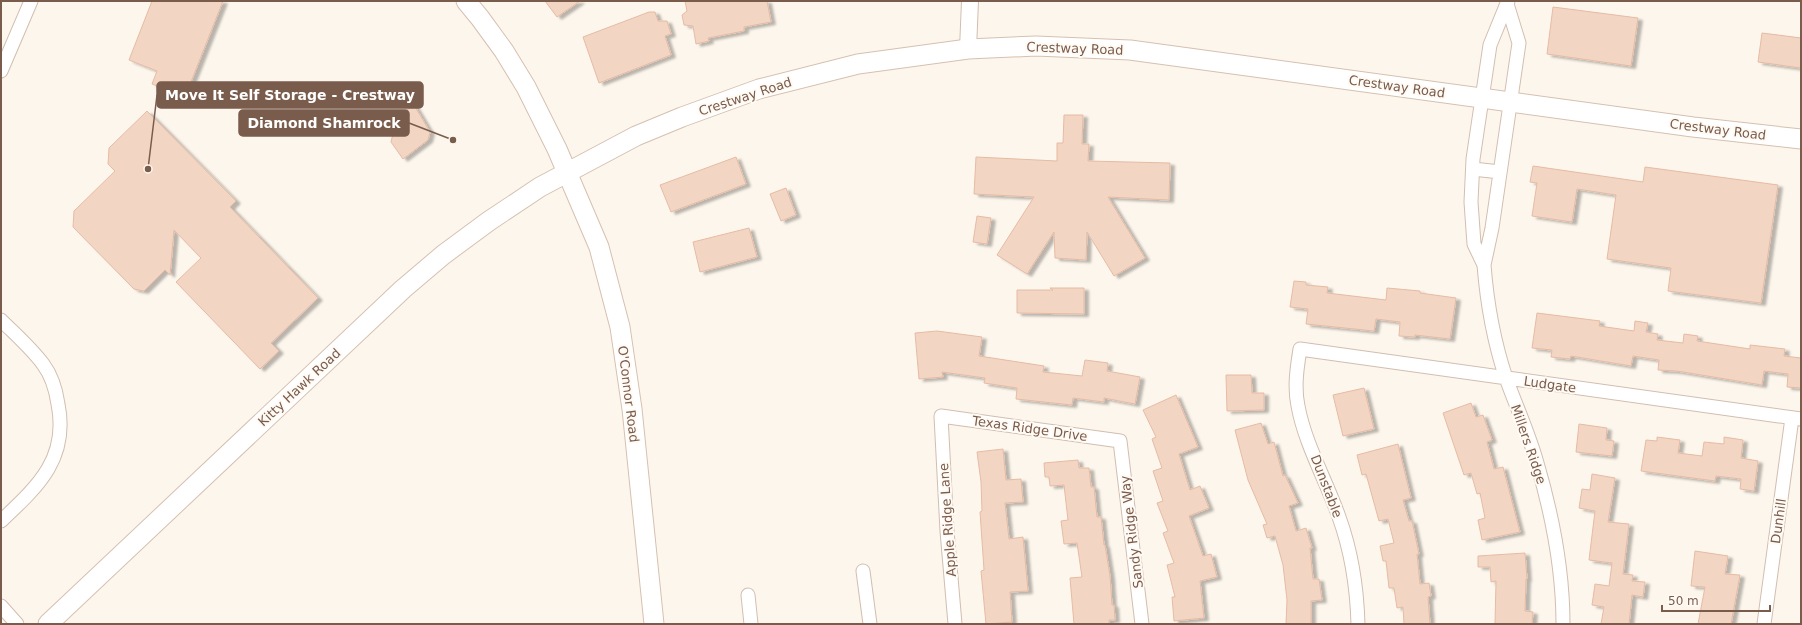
<svg xmlns="http://www.w3.org/2000/svg" width="1802" height="625" viewBox="0 0 1802 625" font-family="'DejaVu Sans',sans-serif">
<style>
.building{fill:#f3d5c3;stroke:#e6bba3;filter:url(#shadow)}
.lines{fill:none;stroke-linecap:round;stroke-linejoin:round}
.minor-casing{stroke:#d1beb0;stroke-width:15}
.tertiary-casing{stroke:#d1beb0;stroke-width:18}
.secondary-casing{stroke:#d6c0b0;stroke-width:21}
.minor{stroke:#fff;stroke-width:13}
.tertiary{stroke:#fff;stroke-width:16}
.secondary{stroke:#fff;stroke-width:19}
.labels{text-anchor:middle;stroke-width:4;stroke-linejoin:round;paint-order:stroke}
.street-label{font-size:13px;fill:#7a5c4d;stroke:#fffaf3}
.leader{fill:none;stroke:#7a5c4d;stroke-width:1.5}
.callout-dot{fill:#7a5c4d;stroke:#fffaf3;stroke-width:1.5}
.callout{fill:#7a5c4d;stroke:#7a5c4d;stroke-width:1.5}
.callout-label{font-size:14px;text-anchor:middle;font-weight:bold;fill:#fff}
</style>
<defs>
<filter id="shadow"><feDropShadow dx="4.5" dy="2.5" stdDeviation="1" flood-color="#0004"/></filter>
</defs>
<rect width="100%" height="100%" fill="#fdf6ec"/>
<path class="building" d="M152,1h71l-38,96 -33,-13 5,-13 -28,-11z
M545,1h35l-23,16z
M685,1h82l4,21 -27,5v4l-36,7 1,3 -13,3 -3,-18 -9,-1 -2,-10 5,-4z
M1553,7l85,11 -7,48 -84,-12z
M649,12h6l3,9h9l4,13 -6,2 6,19 -72,28 -16,-46z
M1762,33l39,5v30l-43,-6z
M414,105l16,27 -2,8 -25,19 -12,-17 6,-25z
M147,111l89,90 -6,6 88,91 -47,45 8,8 -19,18 -84,-87 25,-24 -27,-28 -4,45 -5,-5 -21,21 -10,-2 -61,-62 1,-16 41,-40 -7,-7 1,-16z
M1064,115h19l-1,29h7l-1,17 82,2 -1,37 -61,-3 37,61 -31,18 -27,-44 -1,28 -31,-2 -1,-26 -27,42 -30,-19 37,-58 -60,-3 2,-37 81,4v-18h6z
M736,157l10,27 -75,28 -11,-27z
M1533,166l110,16 2,-15 133,18 -17,118 -93,-12 3,-23 -64,-9 9,-64 -39,-6 -5,33 -40,-6 5,-33 -7,-1z
M786,188l10,27 -15,6 -11,-27z
M977,216l14,2 -4,26 -14,-2z
M749,228l8,29 -57,15 -7,-30z
M1294,281l12,1v3l22,2 -1,6 59,7 1,-12 33,3v2l36,5 -6,41 -35,-4v2l-16,-1 1,-14 -24,-3 -2,12 -68,-7 2,-15 -18,-2z
M1050,288h34v26l-67,-1v-23h36z
M1537,313l63,8 -1,5 35,5 1,-10 13,2 -2,9 12,2 -1,6 26,3 1,-9 14,2 -1,5 53,8v-4l35,4 -1,7 17,2v30l-14,-1 1,-13 -24,-3 -2,14 -85,-14 -19,-1 1,-10 -26,-4 -2,10 -60,-10 -1,3 -19,-2 1,-7 -20,-2z
M937,331l45,6 -3,19 65,10 -1,6 39,4 3,-16 23,3 -1,8 33,6 -5,27 -31,-6v4l-31,-4 -1,7 -56,-6 1,-11 -33,-5 1,-5 -43,-6 1,5 -24,2 -4,-46z
M1226,375h25l1,18h12v17l-37,1z
M1364,388l10,41 -31,7 -10,-41z
M1176,395l22,52 -19,7 11,36 10,-4 9,22 -20,8 14,40 8,-2 6,23 -17,4 4,37 -30,3 -2,-24h3l-8,-32 7,-2 -11,-30 5,-2 -11,-28 6,-2 -10,-30 9,-3 -10,-29 4,-2 -13,-27z
M1471,403l5,14 7,-2 9,25 -5,2 7,27 9,-2 17,65 -38,8 -4,-20 7,-2 -5,-25 -3,1 -6,-21 -7,2 -21,-62z
M1261,423l7,21 6,-2 9,34 2,-1 13,28 -9,3 7,25 10,-3 6,20h-2l3,31h6l3,21 -11,1v23h-25l1,-24 -4,-35 -8,-29 -8,2 -4,-13 4,-1 -19,-44 -13,-50z
M1579,424l28,4 -1,12 8,1 -2,15 -36,-4z
M1657,437l23,3 -2,13 24,3 2,-14 20,2v-7l19,3 -2,18 17,3 -4,30 -14,-2 1,-10 -25,-3 -1,5 -74,-10 5,-31 11,1z
M1398,444l13,54 -8,2 6,21h3l7,33h-2l3,30 9,-1 2,13 -3,1 2,27h-26l-1,-17 -6,1 -3,-20h-5l-3,-27h-3l-3,-15 14,-3 -6,-24 -9,2 -13,-47 -4,1 -5,-20z
M1003,449l3,31 15,-1 2,23 -18,1 4,36 14,-2 5,54 -18,1 2,30 -26,2 -5,-53 3,-1 -4,-58 2,-1 -1,-29 -4,-30z
M1078,460l1,8h10l2,19h3l3,30h4l3,28h1l5,31 2,29h2l1,15h-6v4h-35l-4,-46 12,-1 -5,-34 -13,1 -3,-23 7,-1 -4,-35 -14,1 -1,-9h-4l-1,-14z
M1592,474l23,4 -7,44 21,2 -6,50 10,1 -1,6 13,1 -2,15 -11,-2 -3,29h-28l3,-17 -12,-2 3,-21 14,2 3,-23 -23,-3 6,-49 -16,-3 3,-19 8,1z
M1695,551l33,5 -3,18 15,1 -9,49h-33l7,-37 -14,-1z
M1525,553l2,26h-1l-1,32 8,1 -1,12h-37l1,-43 -5,1 -1,-15h-12v-11z"/>
<g class="lines">
<g class="minor-casing">
<path id="minor" d="M1507,4l12,39 -27,185 -8,37 -10,-21 -3,-42 2,-43 17,-114 18,-44
M1,71l30,-70
M1473,169l27,3
M1484,265c3,38 10,77 22,113 10,28 23,56 31,85 15,51 26,107 26,161
M1,320c14,14 30,28 42,44 9,12 13,26 15,40 11,55 -21,83 -57,117
M863,571l7,53
M748,595l3,29
M1,606l16,18
M955,624l-8,-93 -6,-115 179,25 22,183
M1358,624c-1,-35 -7,-74 -19,-107 -13,-37 -34,-73 -41,-111 -4,-19 -1,-38 2,-57l501,70
M1764,624l28,-206"/>
</g>
<g class="tertiary-casing">
<path id="tertiary" d="M968,49l2,-48"/>
</g>
<g class="secondary-casing">
<path id="secondary" d="M466,1l14,17 24,33 22,36 31,62 42,98 21,80 12,82 22,215
M48,624l355,-335 40,-34 46,-34 51,-34 96,-51 46,-19 77,-28 99,-25 110,-15 68,-3 94,4 563,77 108,12"/>
</g>
<use href="#minor" class="minor"/>
<use href="#tertiary" class="tertiary"/>
<use href="#secondary" class="secondary"/>
</g>
<g class="labels">
<g class="street-label">
<text transform="translate(1075 48) rotate(2)" y="5">Crestway Road</text>
<text transform="translate(1397 86) rotate(8)" y="5">Crestway Road</text>
<text transform="translate(745 96) rotate(-18)" y="5">Crestway Road</text>
<text transform="translate(1718 129) rotate(7)" y="5">Crestway Road</text>
<text transform="translate(1550 384) rotate(8)" y="5">Ludgate</text>
<text transform="translate(299 387) rotate(-43)" y="5">Kitty Hawk Road</text>
<text transform="translate(629 394) rotate(83)" y="5">O'Connor Road</text>
<text transform="translate(1030 428) rotate(8)" y="5">Texas Ridge Drive</text>
<text transform="translate(1529 444) rotate(71)" y="5">Millers Ridge</text>
<text transform="translate(1327 486) rotate(69)" y="5">Dunstable</text>
<text transform="translate(947 520) rotate(-94)" y="5">Apple Ridge Lane</text>
<text transform="translate(1778 521) rotate(-82)" y="5">Dunhill</text>
<text transform="translate(1131 532) rotate(-97)" y="5">Sandy Ridge Way</text>
</g>
</g>
<path class="leader" d="M148 169L157 95M453 140L409 123"/>
<g class="callout-dot">
<circle cx="148" cy="169" r="4"/>
<circle cx="453" cy="140" r="4"/>
</g>
<g class="callout">
<rect x="157" y="82" width="266" height="26" rx="4"/>
<rect x="239" y="110" width="170" height="26" rx="4"/>
</g>
<g class="callout-label">
<text x="290" y="100">Move It Self Storage - Crestway</text>
<text x="324" y="128">Diamond Shamrock</text>
</g>
<rect width="1802" height="625" fill="none" stroke="#7a5c4d" stroke-width="4"/>
<path d="M1662 605v6h108v-6" fill="none" stroke="#7a5c4d" stroke-width="2"/>
<text x="1668" y="605" font-size="12" fill="#7a5c4d" stroke="#fffaf3" stroke-width="3" paint-order="stroke">50 m</text>
</svg>
